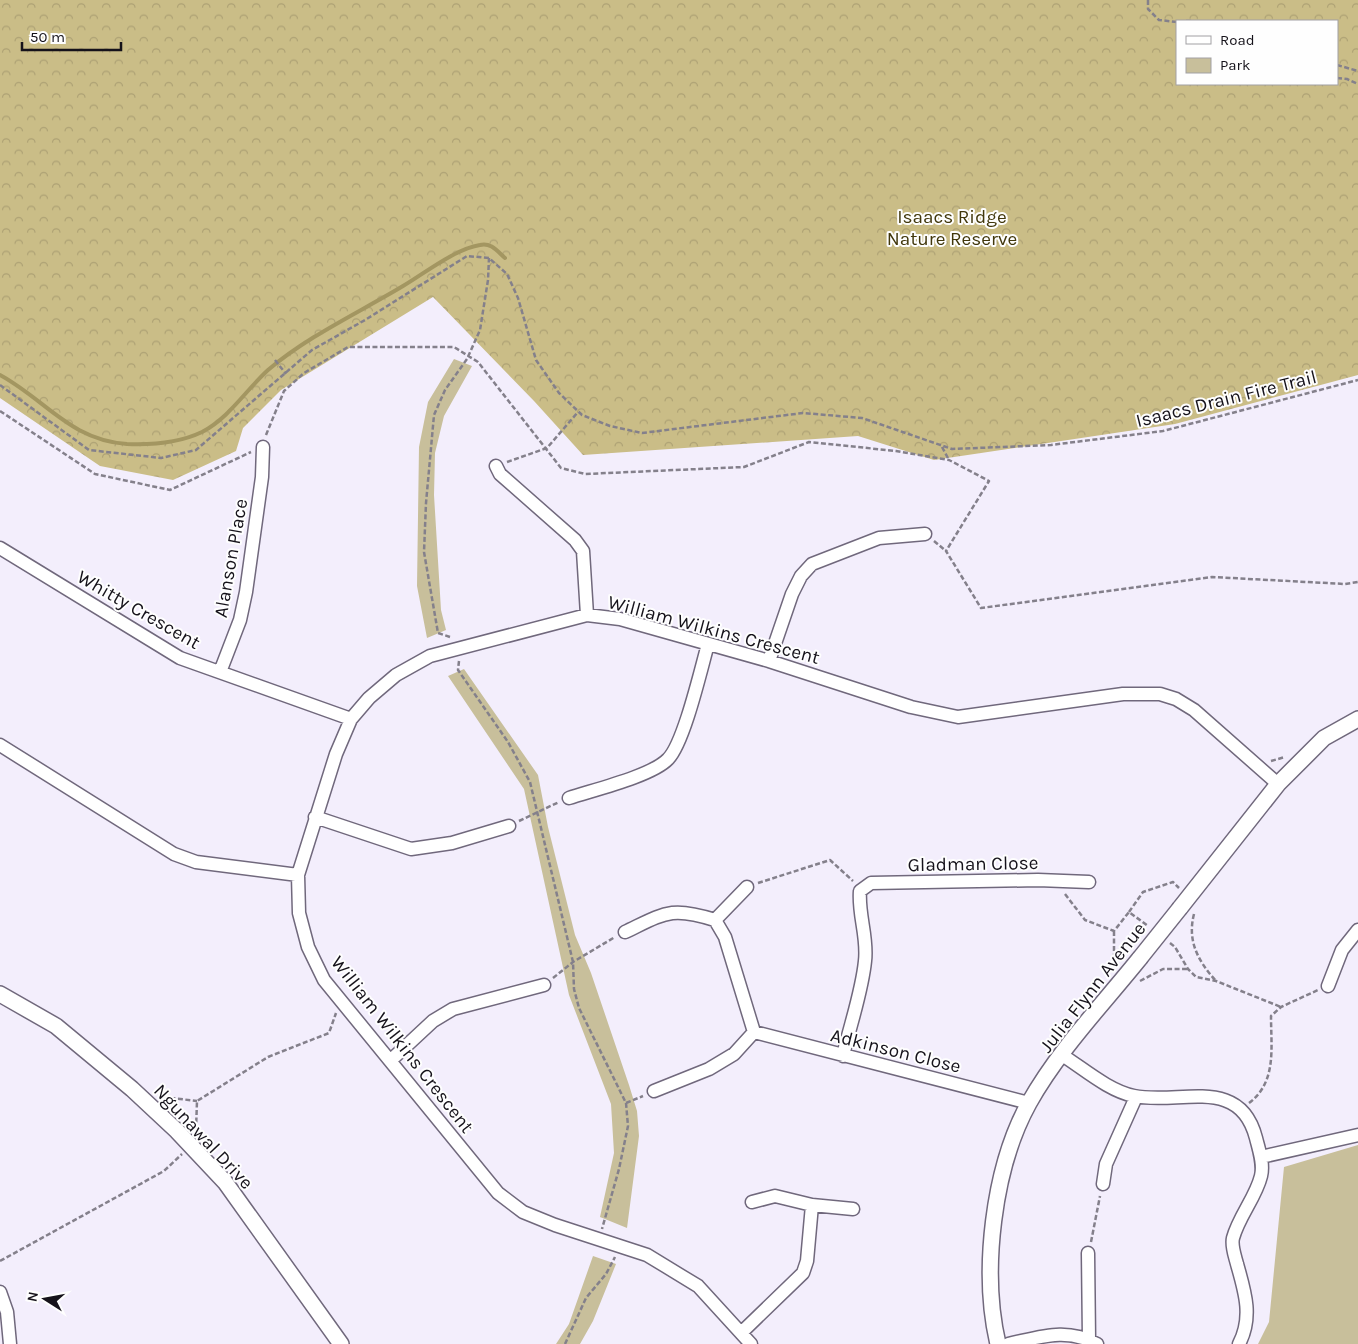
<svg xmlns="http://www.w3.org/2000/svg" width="1358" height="1344" viewBox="0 0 1358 1344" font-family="Karla,sans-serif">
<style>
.forest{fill:url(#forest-crowns);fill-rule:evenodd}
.park{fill:#c8bf9b}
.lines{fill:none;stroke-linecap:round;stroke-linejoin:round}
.stream{stroke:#a39661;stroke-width:4}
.minor-casing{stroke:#70687c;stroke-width:15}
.tertiary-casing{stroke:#70687c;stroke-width:18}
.path{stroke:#84808b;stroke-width:2.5;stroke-dasharray:5 2.5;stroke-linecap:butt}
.minor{stroke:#fff;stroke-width:12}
.tertiary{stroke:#fff;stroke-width:15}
.tertiary-bridge-casing{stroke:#70687c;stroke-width:18;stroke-linecap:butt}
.tertiary-bridge{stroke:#fff;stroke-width:15}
.labels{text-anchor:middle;stroke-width:4;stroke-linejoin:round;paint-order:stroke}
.park-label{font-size:19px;fill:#41370b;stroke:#fefefe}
.street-label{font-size:19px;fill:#15121a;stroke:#fefefe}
</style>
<defs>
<pattern id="forest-crowns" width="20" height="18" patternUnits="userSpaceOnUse" patternTransform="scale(1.25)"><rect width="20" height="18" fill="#cabd87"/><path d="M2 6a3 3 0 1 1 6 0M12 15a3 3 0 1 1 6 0" fill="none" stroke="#ada174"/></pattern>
</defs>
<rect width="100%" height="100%" fill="#f3eefc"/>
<path class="forest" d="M0,0h1358v375l-183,49 -241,36 -76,-24 -275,19 -49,-54 -101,-104 -152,93 -38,38 -7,23 -63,29 -73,-14 -100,-68zM1337,21v63h-160v-63z"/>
<path class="park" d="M454,359l18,7 -28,50 -9,37 -1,42 7,115 5,20 -19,8 -10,-52 2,-139 9,-45z
M464,669l74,106 10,52 27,108 16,38 38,112 8,26 2,25 -12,92 -27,-11 14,-64 -3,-49 -42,-109 -45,-206 -76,-113z
M1358,1145v199h-100l11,-22 15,-155z
M593,1256l23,8 -23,57 -13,23h-24l13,-20z"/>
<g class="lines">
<path class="stream" d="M0,375c46,25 70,65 127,69 25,1 52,-1 75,-12 27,-14 44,-42 66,-62 40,-34 90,-57 135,-84 22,-13 52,-37 77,-41 11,-3 18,7 25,13"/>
<g class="minor-casing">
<path id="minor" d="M496,466l4,8 75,66 8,11 4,64
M0,548l180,110 171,61
M769,661l23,-67 9,-18 11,-12 67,-26 46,-4
M220,672l20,-52 6,-28 16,-115 1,-30
M0,745l174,109 22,8 102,13
M569,798c24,-8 83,-22 99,-39 16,-16 33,-90 40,-115
M315,817l96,32 41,-6 57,-17
M715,920l32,-33
M625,932c40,-19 46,-26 90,-12l10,17 29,95 -20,22 -25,15 -55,22
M1328,986l14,-36 16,-20
M754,1032l275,71
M1062,1055c22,14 47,36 72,41 46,9 106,-21 122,42 3,12 8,26 5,38 -5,21 -22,40 -28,62 -2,8 2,18 4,26 8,28 16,53 2,80
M843,1056c7,-31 19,-64 22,-95 3,-24 -7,-46 -5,-70l11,-8 167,-3 51,2
M390,1061l43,-40 20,-12 91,-24
M1261,1157l97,-22
M1103,1184l3,-20 30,-67
M752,1202l23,-6 37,9 41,4
M1088,1253l1,86
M0,1292l7,20 3,32
M741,1333l62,-60 4,-12 5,-56
M751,1344l-53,-58 -51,-31 -92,-30 -32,-13 -25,-19 -174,-213 -16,-33 -9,-34 -1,-38 38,-121 15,-35 18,-21 27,-23 34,-19 157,-41 33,4 149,42 142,46 47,10 165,-23h37l16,5 18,11 84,74
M1008,1344c33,-7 58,-17 89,0"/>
</g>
<g class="tertiary-casing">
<path id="tertiary" d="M1180,908l98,-124 46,-46 34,-19
M0,994l56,32 76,63 45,42 48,51 116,162
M998,1344c-17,-72 -5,-176 31,-241 29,-52 74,-99 111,-145"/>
</g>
<path class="path" d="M1148,0v9l11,11 18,2
M1186,21h7
M1337,65l21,6
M1337,78l10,1 11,5
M275,360l11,14
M0,385l89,65 72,8 35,-8 116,-100 53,-30 102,-64 22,2 18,16 11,24 18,62 23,33 23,22 28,11 32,7 161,-20 59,5 90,31 99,-4 112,-14 195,-51
M0,411l95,63 75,16 81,-38
M266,435l18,-44 20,-18 44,-26h106l24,15 83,106 24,6 159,-7 65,-25 87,9 53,9 40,21 -43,70 35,57 231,-31 133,7 13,-2
M942,447l7,13
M507,462l40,-14 31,-36
M934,541l12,10
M450,637l-12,-4 -14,-81 2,-49 8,-88 11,-25 22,-31 13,-29 8,-50 1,-22
M459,661l-1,9 50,72 22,40 43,180 1,27 5,19 47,95 2,23 -9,43 -17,60
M1271,761l14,-4
M519,821l40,-19
M758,883l72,-23 23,21
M1065,894l20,26 29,11 15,-19 19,14
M1129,912l14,-20 30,-10 6,6
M1194,914c-7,27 4,47 22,67
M1114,931v36
M1170,943l5,4 13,22 8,8 20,4 65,26
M553,978l20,-16 42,-25
M1140,981l23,-12h25
M163,1097l34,4
M626,1103l17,-7
M1249,1103c28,-21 22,-55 22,-87l10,-9 37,-17
M196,1130l1,-29 71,-44 61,-24 7,-20
M1091,1242l9,-46
M0,1261l164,-90 18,-17
M565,1344l21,-46 20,-24 9,-17"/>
<use href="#minor" class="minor"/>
<use href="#tertiary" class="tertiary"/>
<g class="tertiary-bridge-casing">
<path id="tertiary-bridge" d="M1140,958l40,-50"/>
</g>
<use href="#tertiary-bridge" class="tertiary-bridge"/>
</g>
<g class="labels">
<g class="park-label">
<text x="952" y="223">Isaacs Ridge<tspan x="952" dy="22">Nature Reserve</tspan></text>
</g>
<g class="street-label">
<text transform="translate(1226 398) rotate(-14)" y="7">Isaacs Drain Fire Trail</text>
<text transform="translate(230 558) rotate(-80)" y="7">Alanson Place</text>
<text transform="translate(139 609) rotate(30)" y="7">Whitty Crescent</text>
<text transform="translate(714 629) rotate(15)" y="7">William Wilkins Crescent</text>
<text transform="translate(973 863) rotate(-1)" y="7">Gladman Close</text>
<text transform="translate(1092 987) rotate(-52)" y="7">Julia Flynn Avenue</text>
<text transform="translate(403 1044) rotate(52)" y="7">William Wilkins Crescent</text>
<text transform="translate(896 1050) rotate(14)" y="7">Adkinson Close</text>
<text transform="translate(204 1136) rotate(47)" y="7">Ngunawal Drive</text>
</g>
</g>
<rect x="1176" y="20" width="162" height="65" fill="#fefefe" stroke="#a1a0a3"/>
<rect x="1186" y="36" width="25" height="8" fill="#ffffff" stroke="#a1a0a3"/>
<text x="1220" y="45" font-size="15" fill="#15121a">Road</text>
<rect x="1186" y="58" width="25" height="15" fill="#c8bf9b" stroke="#a1a0a3"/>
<text x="1220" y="70" font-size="15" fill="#15121a">Park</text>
<g transform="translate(45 1299) rotate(281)" stroke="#fefefe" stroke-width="4" paint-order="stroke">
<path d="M0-4L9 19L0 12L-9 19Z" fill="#15121a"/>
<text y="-8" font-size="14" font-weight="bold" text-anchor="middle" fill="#15121a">N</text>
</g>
<path d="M22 42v8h99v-8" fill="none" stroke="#15121a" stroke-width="2.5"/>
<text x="30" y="42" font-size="15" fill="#15121a" stroke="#fefefe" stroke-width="4" paint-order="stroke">50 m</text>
</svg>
